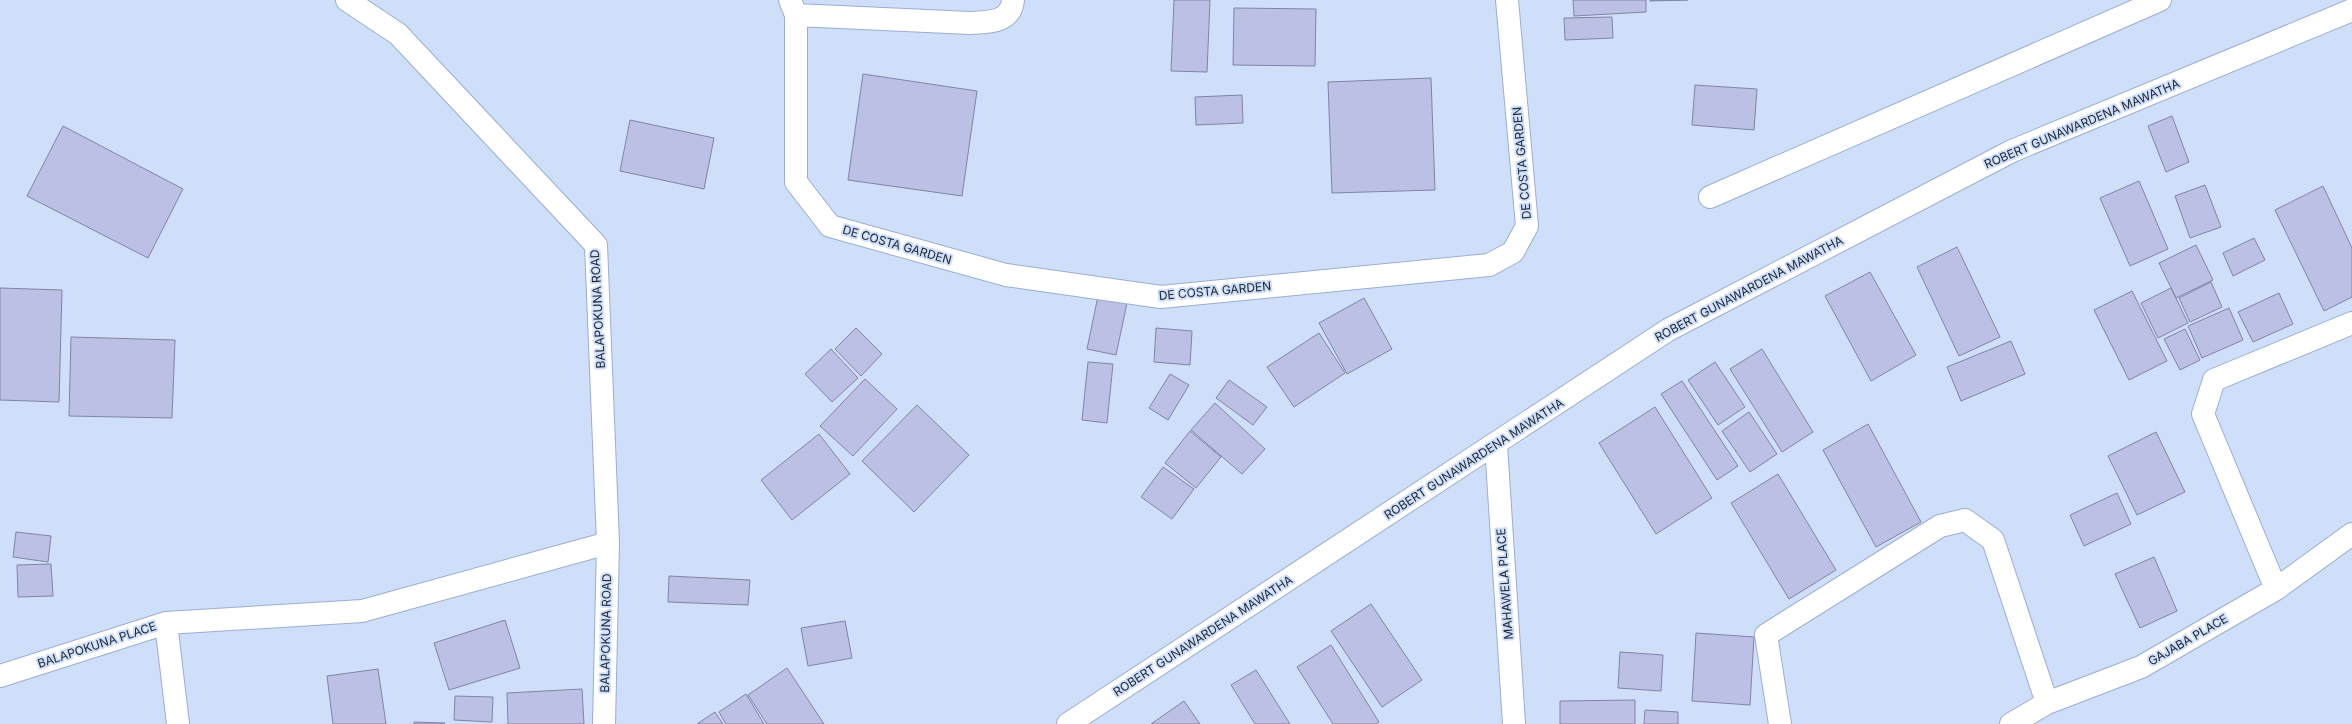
<svg xmlns="http://www.w3.org/2000/svg" width="2352" height="724" viewBox="0 0 2352 724" font-family="Inter,sans-serif">
<style>
.building{fill:#bcc0e4;stroke:#8083a5}
.lines{fill:none;stroke-linecap:round;stroke-linejoin:round}
.street-casing{stroke:#9aaece;stroke-width:24}
.secondary-casing{stroke:#9aaece;stroke-width:24}
.street{stroke:#fff;stroke-width:22}
.secondary{stroke:#fff;stroke-width:22}
.labels{text-anchor:middle;stroke-width:4;stroke-linejoin:round;paint-order:stroke}
.street-label{font-size:12px;fill:#212935;stroke:#cfdffa}
</style>
<rect width="100%" height="100%" fill="#cfdffa"/>
<path class="building" d="M1174,0h36l-3,72 -36,-1z
M1573,0h73v12l-72,4z
M1650,0h38l-38,1z
M1234,8l82,1 -1,57 -82,-1z
M1612,17l1,21 -48,2 -1,-22z
M863,74l114,17 -15,105 -114,-16z
M1431,78l4,112 -103,3 -4,-111z
M1695,85l62,4 -3,41 -62,-5z
M1242,95l1,28 -47,2 -1,-28z
M2172,116l17,46 -23,10 -18,-46z
M630,120l84,18 -10,51 -84,-18z
M63,126l120,63 -35,69 -121,-62z
M2139,181l29,68 -38,17 -30,-68z
M2205,185l16,42 -31,11 -15,-42z
M2323,186l29,62v49l-28,14 -49,-101z
M2254,238l11,22 -32,16 -10,-23z
M2196,245l17,35 -37,18 -17,-35z
M1957,247l43,90 -41,19 -42,-89z
M1870,272l46,83 -45,26 -46,-85z
M2211,282l11,25 -32,15 -11,-24z
M0,288l62,2 -3,112 -59,-2z
M2171,288l17,35 -30,15 -17,-35z
M2132,291l35,70 -38,19 -35,-70z
M2279,293l14,31 -40,18 -15,-30z
M1098,296l29,7 -11,52 -29,-6z
M1364,298l28,51 -45,25 -28,-51z
M2229,308l14,32 -41,18 -14,-32z
M856,328l26,26 -21,22 -26,-27z
M1156,328l36,3 -2,34 -36,-3z
M2185,329l15,31 -20,10 -16,-31z
M1319,333l26,40 -51,34 -27,-40z
M71,337l104,3 -3,78 -103,-2z
M2011,341l14,33 -64,27 -14,-34z
M831,349l27,29 -26,24 -27,-28z
M1762,349l51,83 -31,20 -52,-83z
M1088,362l25,2 -6,59 -25,-3z
M1715,362l30,45 -27,18 -30,-45z
M1170,374l19,11 -21,35 -19,-12z
M865,379l32,30 -44,47 -33,-30z
M1229,380l38,27 -14,18 -37,-27z
M1682,381l56,85 -21,14 -56,-86z
M1215,403l50,46 -23,25 -51,-44z
M917,405l52,50 -55,57 -52,-51z
M1655,407l57,91 -56,36 -57,-91z
M1749,412l28,42 -27,18 -28,-41z
M1868,424l53,98 -45,25 -53,-97z
M1190,431l31,26 -25,31 -31,-25z
M2156,432l29,60 -48,23 -29,-59z
M819,434l31,40 -58,46 -31,-40z
M1163,467l31,22 -22,30 -31,-22z
M1778,474l58,96 -47,29 -58,-96z
M2117,493l14,31 -47,22 -14,-31z
M16,532l35,4 -3,26 -35,-5z
M2154,557l23,54 -37,17 -25,-54z
M51,564l2,32 -35,1 -1,-32z
M669,576l81,4 -2,25 -80,-3z
M1371,604l51,76 -40,27 -51,-76z
M505,620l15,48 -71,22 -15,-47z
M845,621l7,37 -44,8 -7,-38z
M1696,633l58,4 -4,68 -58,-4z
M1331,645l48,77 -3,2h-43l-36,-57z
M1620,652l43,3 -2,36 -43,-3z
M787,668l37,56h-57l-19,-29z
M378,669l8,55h-53l-6,-48z
M1256,670l34,54h-35l-24,-39z
M582,689l2,35h-76l-1,-31z
M746,694l18,30h-38l-7,-12z
M455,696l38,1 -1,25 -38,-2z
M1635,700v24h-75v-23z
M1184,701l16,23h-49z
M1645,710l33,2v12h-34z
M715,712l8,12h-26z
M414,722l31,1 -1,1h-30z"/>
<g class="lines">
<g class="street-casing">
<path id="street" d="M790,0l6,15v167l34,44 176,49 155,22 328,-32 24,-13 14,-26 -20,-226
M796,15l174,8c18,-1 41,0 43,-23
M1710,197l450,-197
M1496,445l18,279
M2276,589l-73,-175 11,-34 138,-57
M166,623l196,-12 246,-68
M0,676l166,-53 12,101
M1780,724l-14,-89 174,-109 25,-6 28,20 54,163
M2011,724l36,-21 94,-36 135,-78 76,-55"/>
</g>
<g class="secondary-casing">
<path id="secondary" d="M347,0l51,34 198,211 12,298 -4,181
M1068,724l600,-394 344,-179 340,-141"/>
</g>
<use href="#street" class="street"/>
<use href="#secondary" class="secondary"/>
</g>
<g class="labels">
<g class="street-label">
<text transform="translate(2082 124) rotate(-23)" y="4">ROBERT GUNAWARDENA MAWATHA</text>
<text transform="translate(1522 163) rotate(-95)" y="4">DE COSTA GARDEN</text>
<text transform="translate(897 245) rotate(16)" y="4">DE COSTA GARDEN</text>
<text transform="translate(1749 289) rotate(-28)" y="4">ROBERT GUNAWARDENA MAWATHA</text>
<text transform="translate(1215 291) rotate(-5)" y="4">DE COSTA GARDEN</text>
<text transform="translate(598 309) rotate(-93)" y="4">BALAPOKUNA ROAD</text>
<text transform="translate(1474 459) rotate(-33)" y="4">ROBERT GUNAWARDENA MAWATHA</text>
<text transform="translate(1505 584) rotate(-94)" y="4">MAHAWELA PLACE</text>
<text transform="translate(606 633) rotate(-89)" y="4">BALAPOKUNA ROAD</text>
<text transform="translate(1203 636) rotate(-33)" y="4">ROBERT GUNAWARDENA MAWATHA</text>
<text transform="translate(2188 640) rotate(-30)" y="4">GAJABA PLACE</text>
<text transform="translate(97 645) rotate(-18)" y="4">BALAPOKUNA PLACE</text>
</g>
</g>
</svg>
